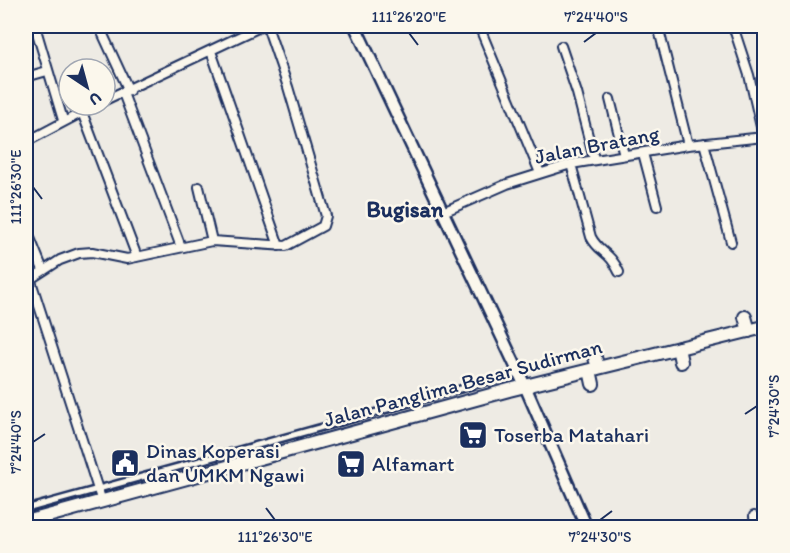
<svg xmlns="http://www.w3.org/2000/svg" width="790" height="553" viewBox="0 0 790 553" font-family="Itim,sans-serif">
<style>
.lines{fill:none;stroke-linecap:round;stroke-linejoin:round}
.pedestrian-casing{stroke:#1b2f5e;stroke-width:10}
.minor-casing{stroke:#1b2f5e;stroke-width:12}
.secondary-casing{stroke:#1b2f5e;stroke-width:15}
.primary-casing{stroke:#1b2f5e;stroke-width:16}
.pedestrian{stroke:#fbf7ec;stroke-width:5}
.minor{stroke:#fbf7ec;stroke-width:8}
.secondary{stroke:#fbf7ec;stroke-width:10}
.primary{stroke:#fbf7ec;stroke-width:12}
.ticks{fill:none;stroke:#1b2f5e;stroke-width:2}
.labels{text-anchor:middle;stroke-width:5;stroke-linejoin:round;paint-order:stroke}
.street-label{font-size:21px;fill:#1b2f5e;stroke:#fbf7ec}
.poi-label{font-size:21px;fill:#1b2f5e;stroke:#fbf7ec;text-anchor:start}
.neighbourhood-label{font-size:22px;font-weight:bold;fill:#1b2f5e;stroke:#fbf7ec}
.neatline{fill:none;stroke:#1b2f5e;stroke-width:2}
.ticks-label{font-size:15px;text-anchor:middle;fill:#1b2f5e}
</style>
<rect width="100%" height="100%" fill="#eeebe4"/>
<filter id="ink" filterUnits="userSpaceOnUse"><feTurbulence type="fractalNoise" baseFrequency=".0167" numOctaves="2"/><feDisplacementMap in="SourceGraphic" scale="12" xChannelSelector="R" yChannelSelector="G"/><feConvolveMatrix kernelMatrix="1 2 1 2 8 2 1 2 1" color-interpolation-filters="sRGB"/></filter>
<g filter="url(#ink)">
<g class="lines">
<g class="pedestrian-casing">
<path id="pedestrian" d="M26,509l492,-136"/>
</g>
<g class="minor-casing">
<path id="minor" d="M35,26l28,94
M99,26l30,65
M479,26l61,147
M658,26l30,119
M733,26l16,49 15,65
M561,46l16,47 17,66
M211,51l68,195
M26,77l21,-6
M123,93l58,154
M610,99l14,56
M105,100l157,-74
M82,112l55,145
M26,142l70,-37
M704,143l27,99
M643,153l14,53
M571,164l20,73c8,16 19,14 28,35
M199,187l13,54
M443,212l64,-28 64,-20 117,-19 76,-8
M26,228l17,42
M30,278l72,224
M26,282l34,-22 19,-7 13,-1 35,7 85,-18 74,5 37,-20 3,-10 -38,-129 -21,-61
M754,516l1,12"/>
</g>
<g class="secondary-casing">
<path id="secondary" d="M355,26l170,360 62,142"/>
</g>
<g class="primary-casing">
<path id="primary" d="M745,317l4,14
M678,348l3,14
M594,354l4,14
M590,370l3,14
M26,522l483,-132 255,-63"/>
</g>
<use href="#pedestrian" class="pedestrian"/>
<use href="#minor" class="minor"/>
<use href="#secondary" class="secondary"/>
<use href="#primary" class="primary"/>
</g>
</g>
<path class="ticks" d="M409,33l9,12M584,42l12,-9M33,187l9,12M745,414l12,-8M33,442l12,-8M266,508l9,12M600,520l12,-9"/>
<defs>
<g id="supermarket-square" transform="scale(1.5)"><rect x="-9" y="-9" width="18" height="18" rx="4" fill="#1b2f5e" stroke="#fbf7ec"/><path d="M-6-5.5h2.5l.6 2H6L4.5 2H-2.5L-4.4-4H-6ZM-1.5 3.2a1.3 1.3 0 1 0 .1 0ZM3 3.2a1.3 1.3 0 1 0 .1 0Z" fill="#fff"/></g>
<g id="civic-square" transform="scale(1.5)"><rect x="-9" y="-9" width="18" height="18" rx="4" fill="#1b2f5e" stroke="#fbf7ec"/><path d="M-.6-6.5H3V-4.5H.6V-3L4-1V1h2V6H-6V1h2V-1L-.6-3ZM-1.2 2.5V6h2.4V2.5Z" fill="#fff"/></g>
</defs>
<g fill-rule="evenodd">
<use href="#supermarket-square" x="473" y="435"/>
<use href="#civic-square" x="125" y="463"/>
<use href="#supermarket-square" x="351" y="464"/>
</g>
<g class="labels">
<g class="street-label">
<text transform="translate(597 145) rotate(-11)" y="7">Jalan Bratang</text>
<text transform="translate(463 383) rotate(-15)" y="7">Jalan Panglima Besar Sudirman</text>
</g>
<g class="poi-label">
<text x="494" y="442">Toserba Matahari</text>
<text x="146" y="458">Dinas Koperasi<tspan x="146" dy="24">dan UMKM Ngawi</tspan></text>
<text x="372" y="471">Alfamart</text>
</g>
<g class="neighbourhood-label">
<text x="405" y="217">Bugisan</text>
</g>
</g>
<rect width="790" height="553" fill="none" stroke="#fbf7ec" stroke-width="66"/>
<g transform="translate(87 87) rotate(144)"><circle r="28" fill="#fbf7ec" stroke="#a1a7b3" stroke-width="1.5"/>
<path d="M0-4.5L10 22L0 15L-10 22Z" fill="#1b2f5e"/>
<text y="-9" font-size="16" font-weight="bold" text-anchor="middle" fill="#1b2f5e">U</text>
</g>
<rect x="33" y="33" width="724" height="487" class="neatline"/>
<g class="ticks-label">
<text x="409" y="22">111°26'20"E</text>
<text x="596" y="22">7°24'40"S</text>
<text transform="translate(16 187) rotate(-90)" y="5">111°26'30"E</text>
<text transform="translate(774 406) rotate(-90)" y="5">7°24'30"S</text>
<text transform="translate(16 442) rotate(-90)" y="5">7°24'40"S</text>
<text x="275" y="542">111°26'30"E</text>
<text x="600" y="542">7°24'30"S</text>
</g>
</svg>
